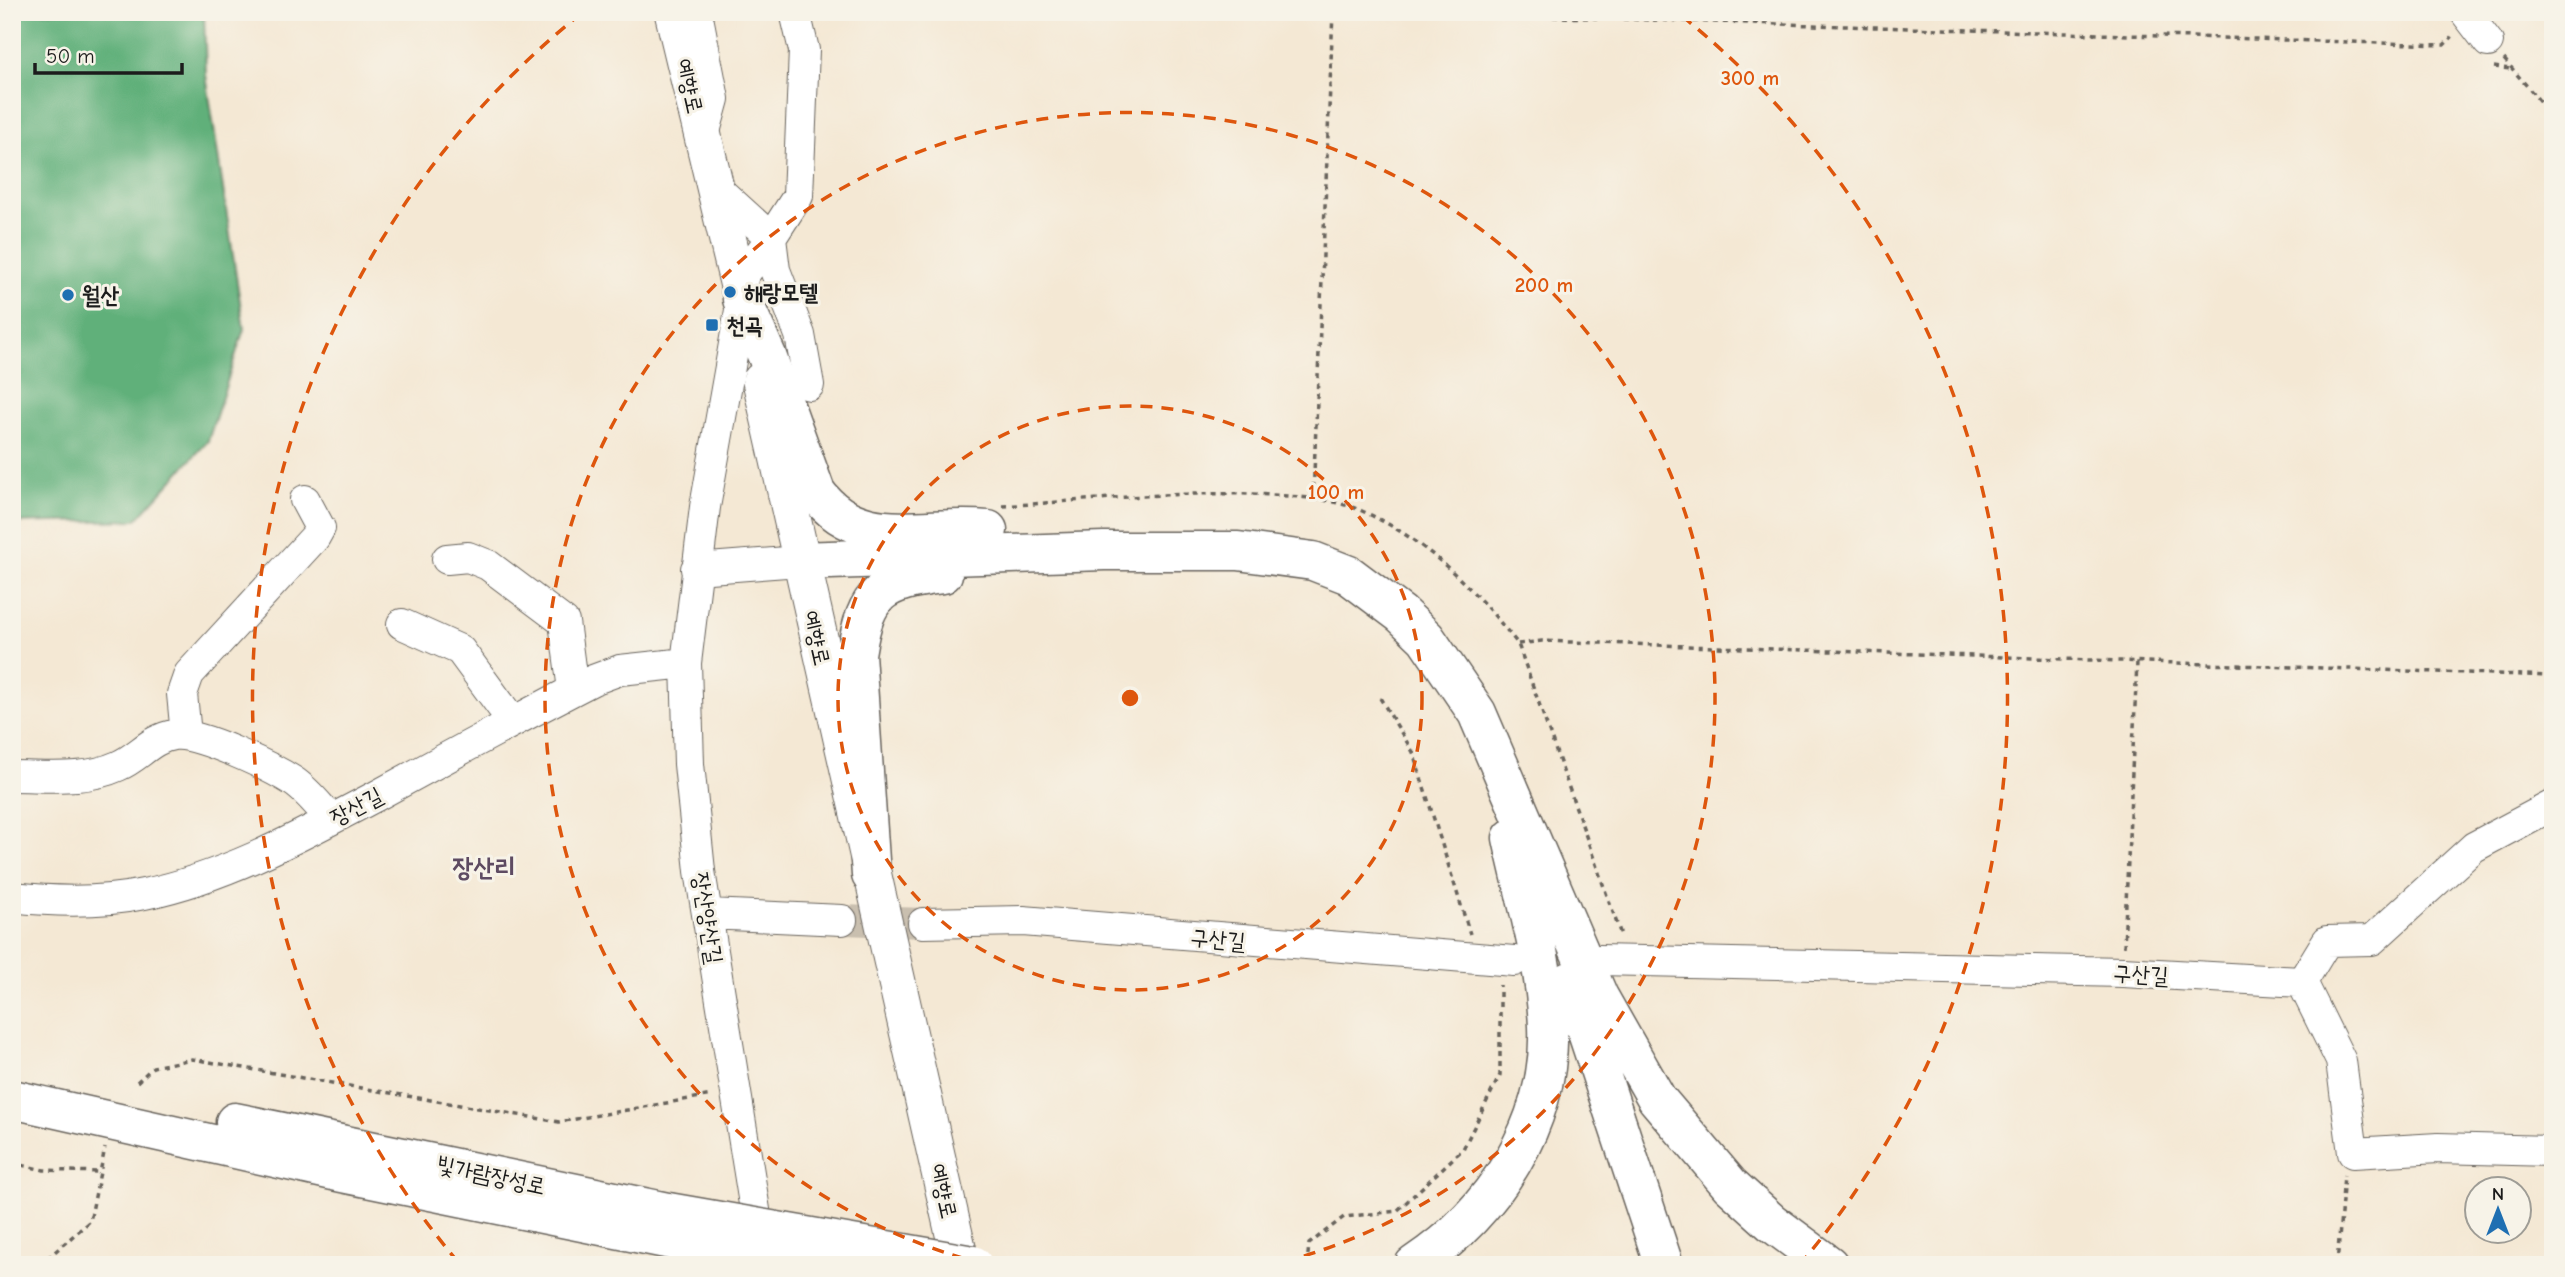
<svg xmlns="http://www.w3.org/2000/svg" width="2565" height="1277" viewBox="0 0 2565 1277" font-family="'Comic Neue','Poor Story',sans-serif">
<style>
.forest{fill:#60b07a;stroke:#3e664b;stroke-width:2}
.lines{fill:none;stroke-linecap:round;stroke-linejoin:round}
.minor-tunnel{stroke:#c9bfaf;stroke-width:30;stroke-dasharray:30 15;stroke-linecap:butt}
.minor-casing{stroke:#68635c;stroke-width:32}
.major-casing{stroke:#68635c;stroke-width:39}
.highway-casing{stroke:#68635c;stroke-width:41}
.path{stroke:#68635c;stroke-width:3.5;stroke-dasharray:5 5;stroke-linecap:butt}
.minor{stroke:#fff;stroke-width:30}
.major{stroke:#fff;stroke-width:37}
.highway{stroke:#fff;stroke-width:38}
.highway-bridge-casing{stroke:#68635c;stroke-width:41;stroke-linecap:butt}
.highway-bridge{stroke:#fff;stroke-width:38}
.ring{fill:none;stroke:#de560d;stroke-width:3.5;stroke-dasharray:12 9}
.poi-dot{fill:#1f6fb2;stroke:#f7f3e8;stroke-width:2.5}
.labels{text-anchor:middle;stroke-width:6;stroke-linejoin:round;paint-order:stroke}
.street-label{font-size:23px;fill:#1c1c1c;stroke:#f7f3e8}
.poi-label{font-size:23px;font-weight:bold;fill:#1c1c1c;stroke:#f7f3e8;text-anchor:start}
.quarter-label{font-size:26px;font-weight:bold;fill:#5e4b62;stroke:#f7f3e8}
.centre{fill:#de560d;stroke:#f7f3e8;stroke-width:3.5}
.ring-label{font-size:21px;text-anchor:middle;font-weight:bold;fill:#de560d;stroke:#f7f3e8;stroke-width:6;stroke-linejoin:round;paint-order:stroke}
</style>
<rect width="100%" height="100%" fill="#f7f3e8"/>
<filter id="ink" filterUnits="userSpaceOnUse"><feTurbulence type="fractalNoise" baseFrequency=".0143" numOctaves="2"/><feDisplacementMap in="SourceGraphic" scale="14" xChannelSelector="R" yChannelSelector="G"/><feConvolveMatrix kernelMatrix="1 2 1 2 8 2 1 2 1" color-interpolation-filters="sRGB"/></filter>
<filter id="wash" filterUnits="userSpaceOnUse"><feTurbulence type="fractalNoise" baseFrequency=".00686" numOctaves="4" result="noise"/><feDisplacementMap in="SourceGraphic" scale="28" xChannelSelector="R" yChannelSelector="G"/><feGaussianBlur stdDeviation="1.57" result="paint"/><feColorMatrix in="noise" values="0 0 0 0 0 0 0 0 0 0 0 0 0 0 0 0 0 1.4 0 .05"/><feComposite in="paint" operator="in"/></filter>
<g filter="url(#wash)">
<rect width="100%" height="100%" fill="#f4e8d4"/>
<path class="forest" d="M12,12h192l2,63 38,254 -36,112 -72,79 -124,3z"/>
</g>
<g filter="url(#ink)">
<g class="lines">
<path class="minor-tunnel" d="M842,920l81,3"/>
<g class="minor-casing">
<path id="minor" d="M697,12l17,87 -11,40
M795,12l9,38 -6,146 -27,42 4,32 25,65 9,50
M2465,12l23,30
M714,186l57,52 -33,45
M742,299l-37,208 -19,156 3,101 11,107 61,376
M447,559l21,-2 20,8 76,57 9,68
M696,569l103,-8
M402,624l58,26 53,72
M186,735l-4,-41 7,-20 126,-137 5,-9 -15,-28
M12,776c35,0 73,5 106,-10 20,-8 33,-28 56,-31 24,-3 97,32 119,46 15,10 26,25 38,38
M12,897c44,5 89,6 132,-3 83,-17 160,-60 234,-99 71,-39 143,-78 215,-115l27,-10 66,-7
M708,914l134,6
M923,923l100,-2 491,40
M1599,960l524,12 179,10
M2302,982l39,79 12,92 85,-5 115,3
M2302,982l25,-41 45,-1 102,-93 79,-42"/>
</g>
<g class="major-casing">
<path id="major" d="M673,12l76,316
M761,381l200,884"/>
</g>
<g class="highway-casing">
<path id="highway" d="M742,299l25,57 49,136c42,59 110,31 172,38
M799,561l305,-10h134l75,10 36,14 52,39 25,24 51,75 122,284 58,102 73,86 41,37 58,43
M871,875l-15,-221c10,-63 25,-72 87,-80
M1570,981l94,284
M12,1099l330,74 333,68
M235,1122l433,90
M1414,1265c79,-52 138,-142 134,-239 -3,-63 -23,-127 -36,-188"/>
</g>
<path class="path" d="M1403,12l1041,33 8,-8
M2504,59l49,58
M2494,67l16,2
M1313,498l20,-486
M1003,506c90,-6 180,-16 270,-11 30,2 62,4 89,16 64,28 113,79 156,133l103,291
M1518,644l24,-3 1011,35
M1380,698l33,54 57,182
M2124,947l13,-285
M137,1082l16,-15 39,-8 367,63 153,-27
M12,1163l32,7 54,2
M40,1265l50,-44 15,-73
M1307,1265l2,-21 35,-27 53,-6 66,-62 37,-74v-90
M2337,1265l7,-90"/>
<use href="#minor" class="minor"/>
<use href="#major" class="major"/>
<use href="#highway" class="highway"/>
<g class="highway-bridge-casing">
<path id="highway-bridge" d="M668,1212l305,53
M675,1241l135,24"/>
</g>
<use href="#highway-bridge" class="highway-bridge"/>
</g>
</g>
<g class="ring">
<circle cx="1130" cy="698" r="292"/>
<path d="M984 1264A585 585 0 1 1 1276 1264"/>
<path d="M458 1262A877 877 0 0 1 578 16M1682 16A877 877 0 0 1 1802 1262"/>
</g>
<g class="poi-dot">
<circle cx="730" cy="292" r="7"/>
<circle cx="68" cy="295" r="7"/>
<rect x="705" y="318" width="14" height="14" rx="3.5"/>
</g>
<g class="labels">
<g class="street-label">
<text transform="translate(690 86) rotate(77)" y="8">예향로</text>
<text transform="translate(817 638) rotate(77)" y="8">예향로</text>
<text transform="translate(356 806) rotate(-28)" y="8">장산길</text>
<text transform="translate(708 918) rotate(81)" y="8">장산양산길</text>
<text transform="translate(1218 939) rotate(5)" y="8">구산길</text>
<text transform="translate(2141 974) rotate(3)" y="8">구산길</text>
<text transform="translate(491 1175) rotate(12)" y="8">빛가람장성로</text>
<text transform="translate(944 1191) rotate(77)" y="8">예향로</text>
</g>
<g class="poi-label">
<text x="744" y="300">해랑모텔</text>
<text x="82" y="303">월산</text>
<text x="726" y="333">천곡</text>
</g>
<g class="quarter-label">
<text x="484" y="876">장산리</text>
</g>
</g>
<circle cx="1130" cy="698" r="10" class="centre"/>
<g class="ring-label">
<text x="1750" y="85">300 m</text>
<text x="1544" y="292">200 m</text>
<text x="1336" y="499">100 m</text>
</g>
<rect width="2565" height="1277" fill="none" stroke="#f7f3e8" stroke-width="42"/>
<g transform="translate(2498 1210)"><circle r="33" fill="#f7f3e8" stroke="#9f9d96" stroke-width="2"/>
<path d="M0-5L12 26L0 18L-12 26Z" fill="#1f6fb2"/>
<text y="-10" font-size="19" font-weight="bold" text-anchor="middle" fill="#1c1c1c">N</text>
</g>
<path d="M35 63v10h147v-10" fill="none" stroke="#1c1c1c" stroke-width="3.5"/>
<text x="46" y="63" font-size="21" fill="#1c1c1c" stroke="#f7f3e8" stroke-width="5" paint-order="stroke">50 m</text>
</svg>
